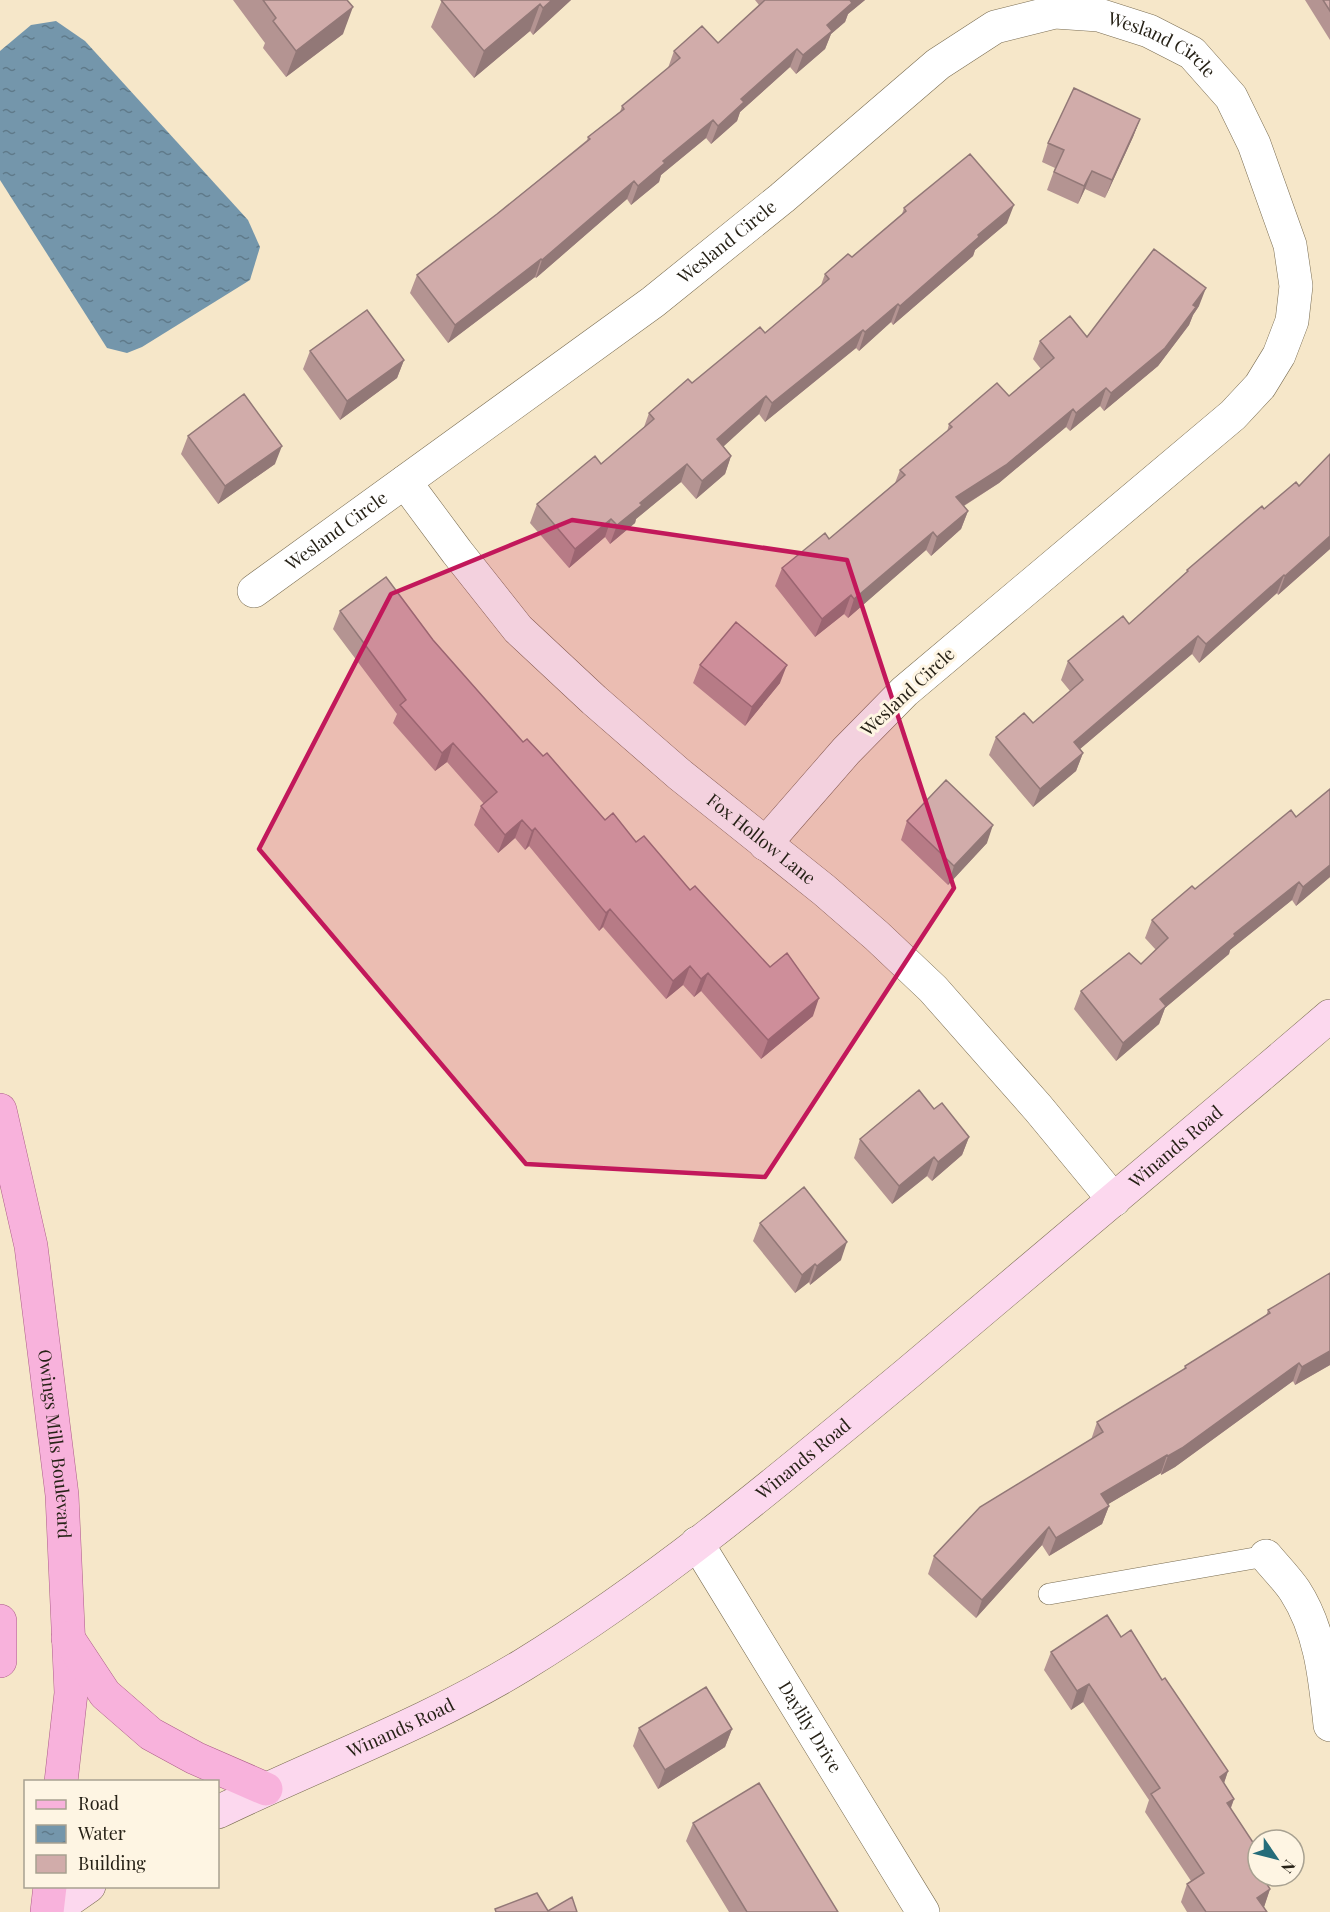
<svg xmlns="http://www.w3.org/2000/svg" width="1330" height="1912" viewBox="0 0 1330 1912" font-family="'Playfair Display',serif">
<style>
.water{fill:url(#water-ripples)}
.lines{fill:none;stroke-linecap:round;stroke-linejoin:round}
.lane-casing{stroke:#7a6d52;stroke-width:22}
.street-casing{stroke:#7a6d52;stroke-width:34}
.secondary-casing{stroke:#7a6d52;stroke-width:34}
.primary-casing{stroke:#ac5e88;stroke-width:34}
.lane{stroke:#fff;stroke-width:21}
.street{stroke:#fff;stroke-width:33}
.secondary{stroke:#fcd8ee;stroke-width:33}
.primary{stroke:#f8b2dc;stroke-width:33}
.wall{fill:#b49492}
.shaded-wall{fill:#927877}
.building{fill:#d1acaa;stroke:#927877;stroke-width:1.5}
.marked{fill:#c2185b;fill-opacity:0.2;stroke:#c2185b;stroke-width:4.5;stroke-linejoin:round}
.labels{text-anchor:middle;stroke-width:6;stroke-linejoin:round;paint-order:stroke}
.street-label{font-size:18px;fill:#272217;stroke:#fef5e3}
</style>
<defs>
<pattern id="water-ripples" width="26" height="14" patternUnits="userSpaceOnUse" patternTransform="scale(1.5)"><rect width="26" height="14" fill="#7496ab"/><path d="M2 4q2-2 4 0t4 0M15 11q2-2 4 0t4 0" fill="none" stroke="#5f7a8a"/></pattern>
</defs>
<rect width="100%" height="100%" fill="#f6e7c9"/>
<path class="water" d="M56,21l29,20 163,179 12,27 -10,33 -108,67 -15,6 -20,-5 -107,-168v-129l31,-26z"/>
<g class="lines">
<g class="lane-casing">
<path id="lane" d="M1049,1594l217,-38"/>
</g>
<g class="street-casing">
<g id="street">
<path id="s1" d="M405,482l52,70 61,77 76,71 85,74 145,116 53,46 56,53 105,119 76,92"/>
<path id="s2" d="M254,591l399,-289 129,-104 156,-134 57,-37 60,-15 44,3 50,16 43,22 39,44 23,47 36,101 6,41 -4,35 -13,34 -19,31 -27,29 -328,276 -59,60 -81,93"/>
<path id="s3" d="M697,1543l226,369"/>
<path d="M1266,1556c9,11 21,23 29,35 26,40 30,88 35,134"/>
</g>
</g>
<g class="secondary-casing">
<g id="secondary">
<path id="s4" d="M218,1812c101,-49 208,-88 305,-147 137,-84 261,-189 385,-292 141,-118 282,-237 422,-357"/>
<path d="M52,1912l37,-26"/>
</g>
</g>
<g class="primary-casing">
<g id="primary">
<path id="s5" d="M0,1110l31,136 31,249 9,198 -10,89"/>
<path d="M0,1621v40"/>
<path d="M68,1638l37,56 46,40 44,24 71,31"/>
<path d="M47,1912l3,-26"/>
</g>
</g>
<use href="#lane" class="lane"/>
<use href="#street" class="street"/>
<use href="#secondary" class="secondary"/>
<use href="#primary" class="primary"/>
</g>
<path class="wall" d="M233,0h114l-4,34 -57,43 -23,-29 2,-5z
M442,0h129l-38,35 -3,-4 -56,47 -43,-51z
M755,0h110l-17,14 -3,8 -14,12 -6,15 -29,25 -6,-7 -50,45 -3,9 -26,23 -5,-6 -45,37 -2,7 -28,23 -4,-6 -91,79 -1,-1 -87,66 -38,-50 7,-18 80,-61 90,-74 1,-3 32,-25 2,-6 46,-38 6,-17 44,-8 41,-38z
M1305,0h25v40z
M1140,119l-7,18 -28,61 -20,-9 -7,15 -31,-14 8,-22 -13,-6 6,-19z
M904,208l103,15 -32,27 -2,6 -80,69 -2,-3 -32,29 -3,-3 -91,74 -6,-8 -36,32 8,10 -6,18 -29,25 -15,-17 -45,37 -1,4 -25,21 -5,-7 -36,31 -39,-45 7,-19 64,-40 43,-37 5,-14 116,-80 56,-48 4,-11 27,-17 50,-43z
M1199,306l-6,9 -4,10 -31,41 -54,45 -4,-5 -30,25 -4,-4 -67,56 -35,23 4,5 -7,18 -30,27 -5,-6 -78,68 -4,-4 -29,23 -40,-51 7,-18 47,-29 66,-56 5,-13 47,-38 2,-8 60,-28 32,-27 -8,-10 7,-18 47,-4z
M310,351l94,9 -7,18 -57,42 -37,-51z
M188,436l87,28 -57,40 -37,-50z
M1330,454v95l-52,46 -1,-2 -78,70 -7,-9 -112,95 3,4 -7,18 -43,36 -44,-52 7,-18 37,-14 37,-32 -9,-11 7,-19 61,-37 57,-51 1,-3 77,-61 35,-23z
M340,611l93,29 90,102 20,14 62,64 31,22 54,48 123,126 -52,43 -60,-68 -7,6 -11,-12 -17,14 -63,-72 -4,4 -70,-85 -4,4 -10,-12 -17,15 -24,-28 7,-19 3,-2 -37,-42 -12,9 -42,-48 4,-9 -64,-85z
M700,665l80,18 -35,43 -52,-43z
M1330,789v88l-34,29 -4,-6 -62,50 -1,4 -64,54 -6,16 -43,37 -42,-52 7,-18 60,-27 15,-14 -11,-12 7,-18 144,-103z
M907,821l80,22 -39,42 -47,-45z
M934,1109l35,28 -7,18 -30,26 -5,-5 -35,28 -38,-46 6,-19z
M760,1223l81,37 -31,25 -1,-3 -14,11 -42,-52z
M1268,1310l62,55 -35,20 -2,-4 -118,86 -14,8v-2l-53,31 1,2 -7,18 -53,32 -7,-11 -66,73 -48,-44 6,-18 157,-116 6,-18 86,-51 2,-5 81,-50z
M1121,1637l41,43 66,91 -4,12 10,16 -3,9 27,68 12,13 -6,18 3,5h-80l-6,-10 6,-18 4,-3 -46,-69 4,-12 -66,-98 -12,8 -27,-40 7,-18z
M639,1728l93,1 -7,18 -67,42 -25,-43z
M693,1823l145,89h-109l-43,-71z"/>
<path class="shaded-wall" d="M552,0h19l-38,35 10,-27z
M850,0h15l-17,14 -3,8 -14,12 -6,15 -29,25 7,-19 24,-30z
M540,4l-10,27 -56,47 10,-27z
M353,7l-10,27 -57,43 10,-26z
M797,49l-7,18 -50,45 -3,9 -26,23 7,-18 23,-27z
M1140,119l-7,18 -28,61 7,-18z
M713,120l-7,18 -45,37 -2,7 -28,23 7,-19 25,-25z
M1092,171l-7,18 -7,15 6,-18z
M634,181l-7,18 -91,79 6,-18z
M1014,205l-7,18 -32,27 -2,6 -80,69 7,-19 78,-71z
M541,259l-6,18 -87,66 7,-18z
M1206,288l-7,18 -6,9 -4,10 -31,41 -54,45 7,-18 82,-88z
M898,304l-7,18 -32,29 6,-19z
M863,330l-7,18 -91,74 7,-19z
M404,360l-7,18 -57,42 7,-19z
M1106,388l-6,18 -30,25 6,-18z
M766,396l-7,18 -48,44 6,-19z
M1073,409l-7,18 -67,56 -50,32 7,-18z
M282,446l-7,18 -57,40 7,-18z
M731,456l-6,18 -29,25 6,-18z
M687,464l-6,18 -45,37 -1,4 -25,21 7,-19 23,-22z
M968,511l-7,18 -30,27 6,-19z
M611,519l-6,18 -36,31 6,-19z
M933,532l-7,18 -78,68 6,-19z
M1330,536v13l-52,46 7,-19z
M1284,575l-7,18 -78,70 7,-19z
M851,595l-7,19 -29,23 7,-18z
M1198,636l-6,18 -125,106 7,-18z
M787,665l-7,18 -35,43 7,-19z
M453,743l-6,19 -12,9 7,-18z
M1083,753l-7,18 -43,36 7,-18z
M522,820l-7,18 -17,15 7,-18z
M993,825l-6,18 -39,42 6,-19z
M535,828l-6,18 -4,4 7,-19z
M1330,865v12l-34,29 7,-19z
M1299,882l-7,18 -62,50 -1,4 -64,54 -6,16 -43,37 7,-18 37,-44 74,-65z
M610,909l-7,18 -4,4 7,-18z
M690,966l-7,19 -17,14 7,-18z
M708,973l-7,18 -7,6 7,-18z
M819,998l-6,18 -52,43 7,-19z
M969,1137l-7,18 -30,26 6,-19z
M934,1157l-7,19 -35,28 7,-18z
M847,1242l-6,18 -31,25 7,-19z
M815,1264l-6,18 -14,11 7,-18z
M1330,1351v14l-35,20 7,-18z
M1299,1363l-6,18 -118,86 -14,8 7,-19z
M1167,1455l-6,18 -66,39 6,-18z
M1109,1506l-7,18 -53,32 7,-18z
M1049,1527l-7,18 -66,73 6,-18z
M1089,1684l-6,18 -12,8 6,-19z
M732,1729l-7,18 -67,42 7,-19z
M1228,1771l-6,18 -2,-12z
M1234,1799l-7,18v-14z
M1270,1889l-6,18 -7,-9z"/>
<path class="building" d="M263,0h84l6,7 -57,44 -23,-30 3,-3z
M441,0h111l-9,8 -3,-4 -56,47z
M765,0h85l2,3 -25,22 5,6 -29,24 -6,-6 -56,50 3,3 -26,24 -5,-6 -50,41 2,2 -27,23 -4,-5 -92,79 -1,-1 -86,66 -38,-50 80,-61 93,-75 -2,-2 36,-28 -2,-3 58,-48 -6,-7 28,-25 16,17z
M1323,0h7v11z
M1074,88l66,31 -28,61 -20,-9 -8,15 -30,-14 10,-22 -16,-7z
M970,154l44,51 -36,30 1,2 -79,69 -2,-2 -33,28 -2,-2 -91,73 -6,-7 -49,43 14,17 -29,25 -15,-17 -47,39 2,2 -25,20 -6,-6 -36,30 -38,-45 58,-48 6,8 53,-45 -5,-6 39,-34 4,4 68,-56 5,6 64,-54 -4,-5 23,-20 4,3 54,-46 -2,-3z
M1154,249l52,39 -13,17 3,2 -31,41 -54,45 -5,-5 -30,25 -3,-4 -67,56 -50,32 12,14 -31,26 -4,-5 -79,67 -3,-4 -29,24 -40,-51 43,-35 4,6 76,-64 -5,-5 52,-43 -3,-3 48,-41 12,13 45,-38 -14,-17 30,-25 17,21z
M367,310l37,50 -57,41 -37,-50z
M244,394l38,52 -57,40 -37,-50z
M1330,454v82l-45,40 -1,-1 -78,69 -8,-8 -124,106 9,11 -43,36 -44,-52 28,-24 9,10 50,-43 -15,-19 55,-45 6,8 59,-53 -1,-1 75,-64 2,3 32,-27 3,4z
M386,577l47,63 90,102 4,-3 16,17 4,-3 58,67 8,-7 23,29 8,-6 46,54 5,-4 75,81 17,-14 32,45 -51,42 -60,-67 -7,6 -11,-13 -17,15 -63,-72 -4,4 -71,-85 -3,3 -10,-11 -17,15 -24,-29 16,-14 -44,-49 -11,10 -42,-48 6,-5 -66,-89z
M736,622l51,43 -35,42 -52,-42z
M946,780l47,45 -39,41 -47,-45z
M1330,789v76l-27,22 -4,-5 -65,52 1,2 -75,63 6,7 -43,37 -42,-52 48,-38 12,11 27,-26 -16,-18 40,-34 3,3 96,-79 5,7z
M919,1090l15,19 8,-6 27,34 -31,25 -4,-5 -35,29 -39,-47z
M804,1187l43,55 -30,24 -2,-2 -13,11 -42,-52z
M1330,1273v78l-28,16 -3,-4 -117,85 -14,8 -1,-1 -66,39 8,12 -53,32 -7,-11 -67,73 -48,-44 46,-49 123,-75 -6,-10 89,-54 -1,-2 85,-53 -2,-3z
M1107,1615l14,22 10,-7 31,50 3,-2 63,93 -8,6 14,22 -7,4 31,47v16l-2,1 2,4v5h4l8,13 -13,9 10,14h-61l-19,-28 17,-11 -53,-79 9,-6 -71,-104 -12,7 -26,-39z
M706,1687l26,42 -67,41 -26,-42z
M759,1783l79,129h-91l-54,-89z
M537,1893l11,18 24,-14 5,15h-81l-1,-3z"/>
<path class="marked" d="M572,520l275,40 107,328 -189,289 -239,-13 -267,-315 132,-255z"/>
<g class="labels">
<g class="street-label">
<text dy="6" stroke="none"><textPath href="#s2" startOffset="1108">Wesland Circle</textPath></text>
<text dy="6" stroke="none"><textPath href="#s2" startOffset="588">Wesland Circle</textPath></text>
<text dy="6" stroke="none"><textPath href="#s2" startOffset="102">Wesland Circle</textPath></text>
<text transform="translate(908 692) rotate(-43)" y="6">Wesland Circle</text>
<text dy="6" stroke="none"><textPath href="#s1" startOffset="507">Fox Hollow Lane</textPath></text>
<text dy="6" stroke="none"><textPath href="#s4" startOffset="1173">Winands Road</textPath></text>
<text dy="6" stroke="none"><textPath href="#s5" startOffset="339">Owings Mills Boulevard</textPath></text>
<text dy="6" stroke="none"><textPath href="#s4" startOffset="687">Winands Road</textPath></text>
<text dy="6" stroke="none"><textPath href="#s4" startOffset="201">Winands Road</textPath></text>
<text dy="6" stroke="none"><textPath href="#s3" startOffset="216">Daylily Drive</textPath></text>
</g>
</g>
<rect x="24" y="1780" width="195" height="108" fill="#fef5e3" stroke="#a8a191" stroke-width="1.5"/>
<rect x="36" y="1800" width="30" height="9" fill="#f8b2dc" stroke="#a8a191" stroke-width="1.5"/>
<text x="78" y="1810" font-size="18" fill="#272217">Road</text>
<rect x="36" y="1825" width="30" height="18" fill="url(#water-ripples)" stroke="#a8a191" stroke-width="1.5"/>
<text x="78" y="1840" font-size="18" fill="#272217">Water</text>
<rect x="36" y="1855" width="30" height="18" fill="#d1acaa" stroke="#a8a191" stroke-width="1.5"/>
<text x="78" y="1870" font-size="18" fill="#272217">Building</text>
<g transform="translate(1276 1858) rotate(125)"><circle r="28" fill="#fef5e3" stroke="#a8a191" stroke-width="1.5"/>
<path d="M0-4.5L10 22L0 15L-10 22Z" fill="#256d7a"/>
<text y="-9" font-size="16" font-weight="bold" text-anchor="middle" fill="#272217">N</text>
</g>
</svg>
